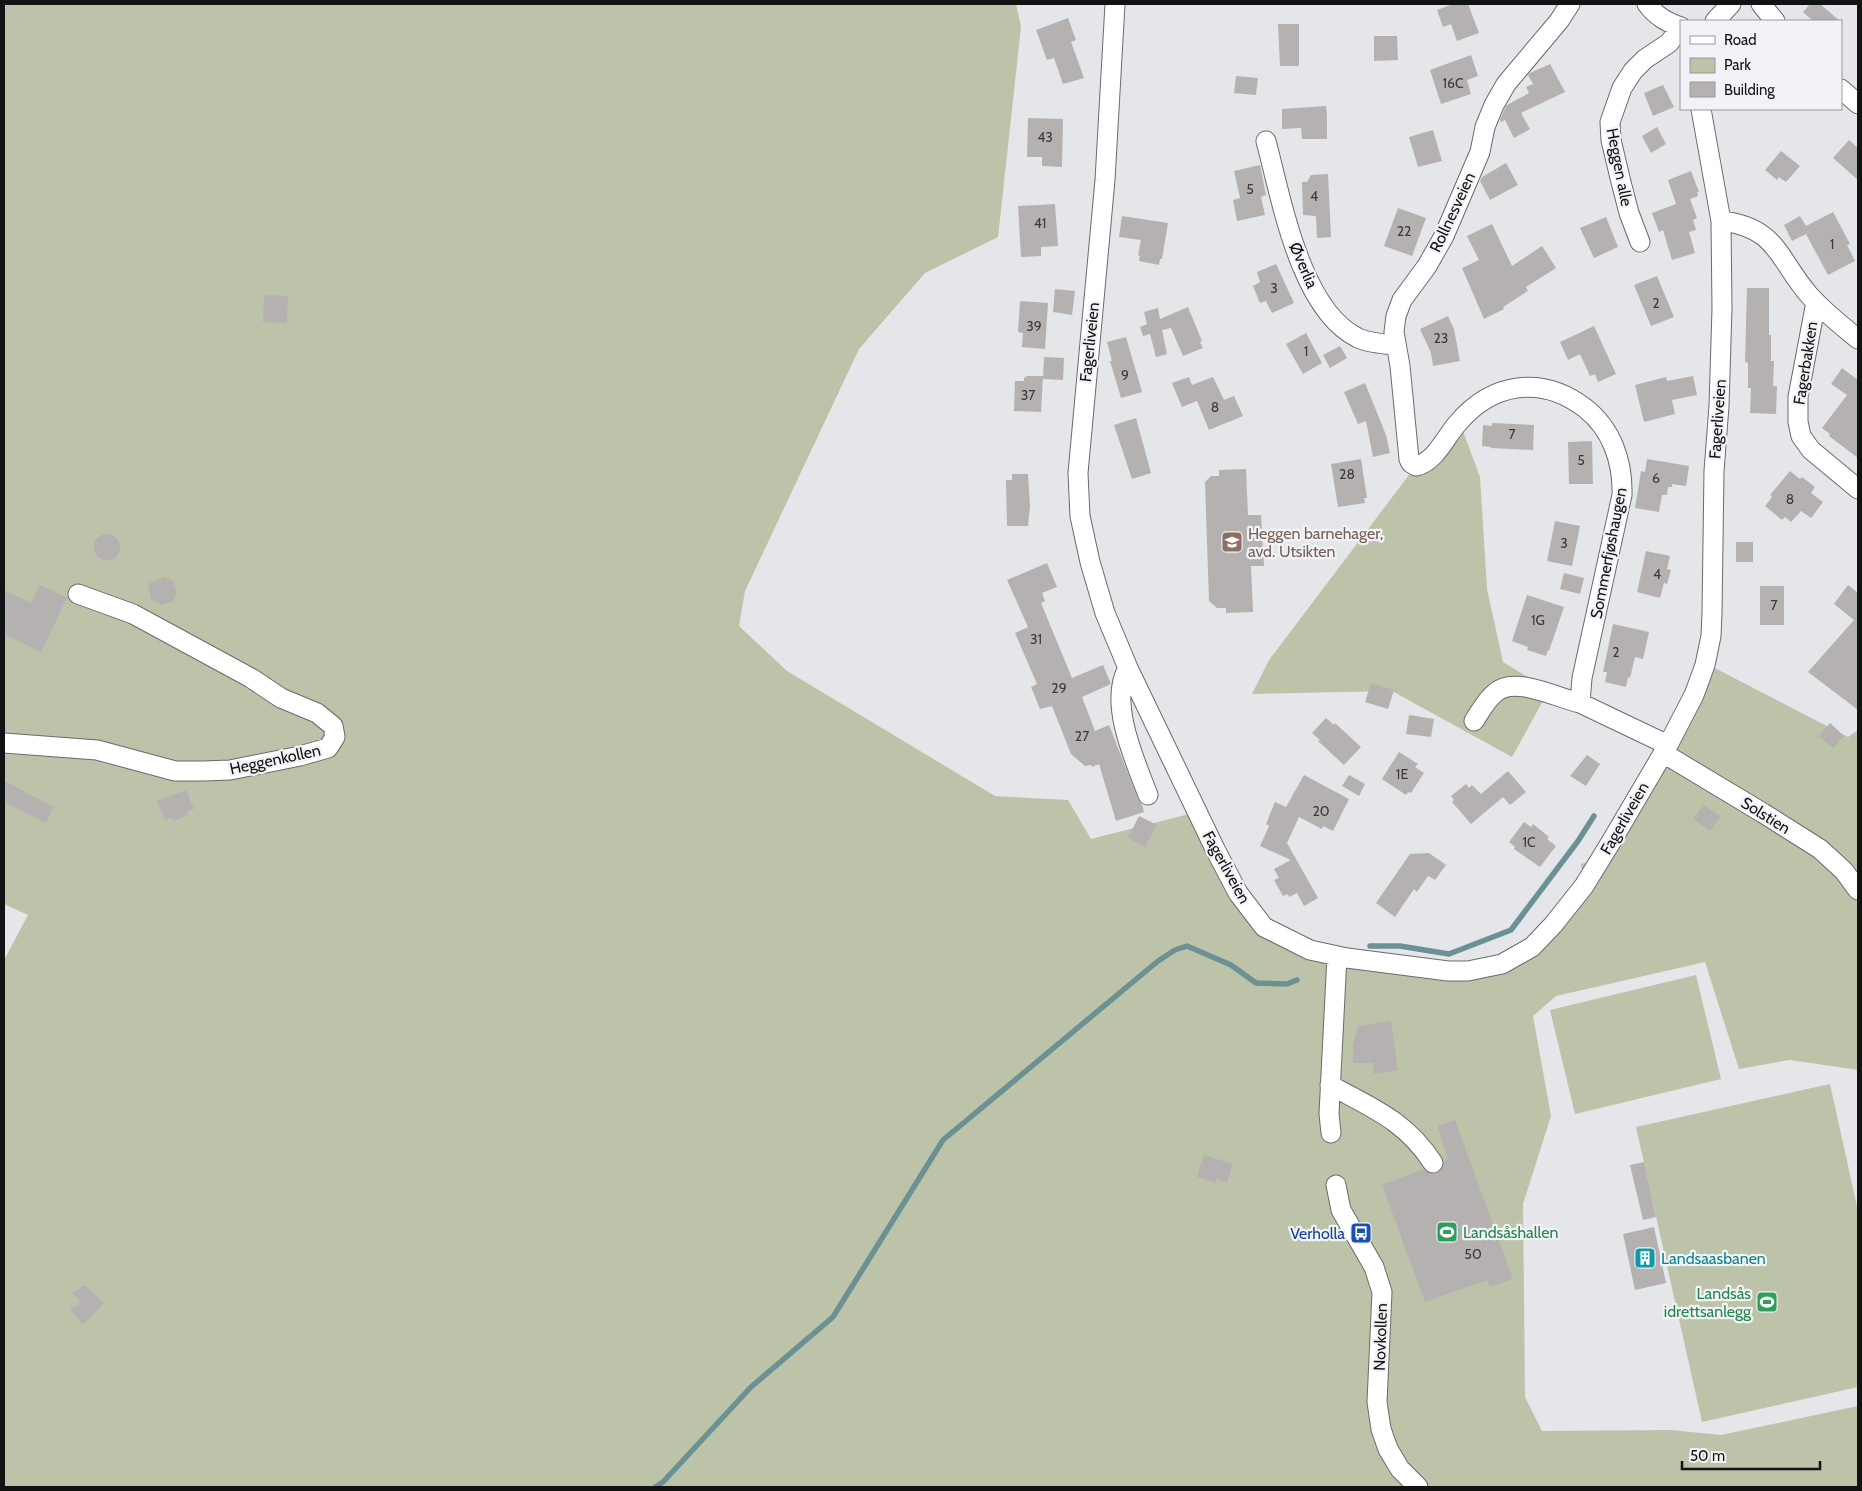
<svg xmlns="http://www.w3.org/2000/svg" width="1862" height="1491" viewBox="0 0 1862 1491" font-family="Cabin,sans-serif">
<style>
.green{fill:#bcc3a8}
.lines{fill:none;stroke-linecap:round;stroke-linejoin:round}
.stream{stroke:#6c9195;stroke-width:5.5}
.building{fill:#b5b1b1}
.minor-casing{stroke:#686b6d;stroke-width:21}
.minor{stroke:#fff;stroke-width:19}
.labels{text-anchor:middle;stroke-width:4.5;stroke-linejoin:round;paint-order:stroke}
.number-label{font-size:14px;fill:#3a3a3a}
.street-label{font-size:16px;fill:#111213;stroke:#f1f3f6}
.education-label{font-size:16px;fill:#785e54;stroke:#f1f3f6;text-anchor:start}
.leisure-label{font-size:16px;fill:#27864d;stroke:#f1f3f6;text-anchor:start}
.transit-label{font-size:16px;fill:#164399;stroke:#f1f3f6;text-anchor:end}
.culture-label{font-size:16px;fill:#0d838f;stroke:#f1f3f6;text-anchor:start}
</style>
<rect width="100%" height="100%" fill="#e4e6e9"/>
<path class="green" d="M4,4h1012l5,23 -23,210 -73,36 -66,76 -114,242 -6,35 48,45 208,125 73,4 23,39 106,-27 68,120 157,38 84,-8 34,-25 43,-60 -2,-13 14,-4 112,-196 141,73 10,-7v340l-68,-10 -51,9 -34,-107 -149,34 -23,20 18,100 -28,88 2,193 17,34 129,-1 50,5 137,-29v81h-1854v-527l24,-45 -24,-11z
M1461,426l19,51 7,112 16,73 46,28 -37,67 -120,-66 -140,3 17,-34 146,-193z
M1696,975l25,104 -146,35 -25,-104z
M1830,1084l28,127v176l-156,35 -66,-295z"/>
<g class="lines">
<path class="stream" d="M1370,946h30l49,8 62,-24 67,-89 16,-25
M655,1487l8,-5 88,-95 82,-70 110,-177 215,-179 17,-11 12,-4 44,19 25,18 31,1 10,-4"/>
</g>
<path class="building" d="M1453,4h15l11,29 -22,8 -6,-17 -8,3 -6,-17z
M1810,4h10l20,17h-27l-10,-9z
M1068,18l8,22 -5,2 13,36 -21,6 -9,-26 -7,2 -11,-30z
M1278,24h21v42h-19z
M1374,36h23l1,24 -24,1z
M1471,55l7,21 -11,4 4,14 -30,10 -11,-34z
M1550,64l15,28 -44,21 9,16 -16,9 -9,-18 -4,2 -1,-2 4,-10 3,-5 22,-12 -3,-6 7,-3 -5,-9 2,-2z
M1236,76l22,2 -2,17 -22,-2z
M1663,85l11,22 -21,9 -9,-23z
M1326,106l1,9v24h-25l-1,-11 -19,1v-20z
M1028,118l35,1 -1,48 -20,-1v-9h-15z
M1657,127l9,17 -15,9 -9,-17z
M1433,130l9,31 -24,6 -9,-30z
M1849,140l9,8v32l-25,-22z
M1781,151l19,15 -14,16 -7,-5 -2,3 -12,-10z
M1506,163l12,22 -28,15 -10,-19 2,-4z
M1260,165l6,30 -5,2 4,18 -28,6 -4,-21 7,-2 -6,-27z
M1691,171l8,21h-2l1,4 -8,3 7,19 -4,2 3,10 -7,2 6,21 -23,7 -9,-30 -4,2 -7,-19 24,-9 -8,-24z
M1328,174l3,63 -14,1 -1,-22 -13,-1 -1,-33h5l4,-7z
M1055,204l3,42 -17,1v9l-20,1 -3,-51z
M1398,208l28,10 -14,38 -28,-10z
M1833,212l17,32 -3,1 8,16 -27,14 -22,-41 -14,7 -8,-16 16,-9 6,10z
M1122,216l46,7 -6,36h-2l-1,6 -20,-4 1,-5 -2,-1 3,-15 -22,-3z
M1606,217l12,30 -24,11 -14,-30z
M1492,224l20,42 30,-20 14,22 -30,19 2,4 -25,16 1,2 -20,10 -22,-51 17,-8 -12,-24z
M1276,264l18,39 -22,10 -6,-12 -6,2 -7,-17 7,-4 -3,-10z
M1657,276l17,41 -23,9 -17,-41z
M1747,288h22v47h2v26h3l-1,25h4l-1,28 -26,-1 1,-25h-3v-25l-3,-1z
M1055,289l20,2 -3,24 -19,-3z
M264,295l24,1 -1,27 -24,-1z
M1020,301l28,2 -3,46 -23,-2 1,-14 -5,-1z
M1188,307l14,34 -2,1 3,6 -20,8 -12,-28 -9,2 5,24 -11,3 -6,-23 -7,2 -3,-9 7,-3 -3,-12 14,-4 2,11z
M1448,316l6,13 6,32 -27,5 -2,-13 -11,-24z
M1594,326l22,48 -18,8 -3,-8 -5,2 -10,-22 -12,6 -8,-18z
M1306,333l16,30 -19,11 -17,-30z
M1126,337l16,55 -21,6 -11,-37h2l-5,-19z
M1340,346l7,12 -17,10 -7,-13z
M1044,357l20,1 -1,22 -20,-1z
M1842,368l16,12v78l-29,-22 1,-2 -8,-6 25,-33 -16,-11z
M1026,376h17l-2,36 -27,-1 1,-30h9v-4l2,1z
M1693,376l4,19 -25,5 3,14 -31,8 -9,-37 31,-8 1,4z
M1189,377l3,8 21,-8 11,23 10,-4 9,20 -34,14 -12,-29 -15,6 -10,-24z
M1365,383l21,52 4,18 -17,4 -7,-36 -8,3 -14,-32z
M1136,418l15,55 -19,6 -18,-54z
M1492,423l42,2 -1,25 -42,-2v-1l-9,-1 1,-21 9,1z
M1592,441l1,43h-24l-1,-42z
M1361,459l6,39h-3l1,5 -27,4 -7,-43z
M1647,459l42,7 -3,20 -14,-2v3h-4l-1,8h-5l-3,17 -24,-4 6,-37 4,1z
M1246,469l2,46h13l3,51h-13l2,46 -27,1v-5h-9l-8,-7 -4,-119 6,-6h8v-6z
M1790,471l10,8 2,-2 13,10 -4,6 12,9 -12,16 -10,-7 -10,11 -6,-5 -3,3 -17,-14 7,-9 -2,-2z
M1012,474h16l2,32 -2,20h-21l-1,-46h6z
M1555,521l25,5 -8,40 -25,-5z
M94 547a13 13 0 1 1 26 0a13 13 0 1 1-26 0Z
M1736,542h17v20h-17z
M1646,551l24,5 -3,13 4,1 -4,14 -3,-1 -4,15 -23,-6z
M1047,563l10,24 -15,6 3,8 -4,2 31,75 31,-13 8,19 -29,13 13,34 14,-6 29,74 4,5 2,8 -28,9 -17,-57 -7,3 -1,-2 -6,1 -14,-12 -19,-48 -12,3 -9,-22 6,-3 -22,-51 13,-6 -21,-47z
M1564,573l20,5 -4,16 -20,-5z
M164,577l10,5 3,10 -5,10 -11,3 -10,-6 -3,-15z
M40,585l27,13 -26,54 -37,-18v-44l27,13z
M1848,585l10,8v117l-50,-38 46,-52 -20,-16z
M1760,586h24v39h-24z
M1527,595l37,12 -15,44 -1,-1 -2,6 -19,-6 1,-3 -16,-6z
M1613,624l36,8 -6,27 -8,-2 -5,21 -2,-1 -2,10 -21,-5 2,-10h-4z
M1371,683l23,7 -6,19 -23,-7z
M1409,715l25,4 -3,18 -25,-3z
M1326,718l8,7 1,-2 26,24 -17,18 -26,-24 2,-1 -8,-7z
M1830,723l14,13 -11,12 -14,-12z
M1399,752l19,12 -3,3 9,6 -13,20 -3,-1 -2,3 -24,-16z
M1587,755l13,9 -14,22 -16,-10z
M1508,771l18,21 -16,13 -7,-8 -32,27 -19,-22 2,-2 -3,-4 15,-12 3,4 3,-3 9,9z
M1304,775l45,24 -16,32 -10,-5 -1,3 -23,-12 -12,26 31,55 -14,8 -7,-13 -8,4 -1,-3 -5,2 -9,-16 5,-2 -5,-9 17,-9 -31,-14 9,-20 -3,-2 9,-22 11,5z
M1349,775l16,9 -6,12 -17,-10z
M4,781l50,26 -8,16 -42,-21z
M186,790l8,19 -6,2v4l-15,6 -1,-3 -7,2 -8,-19z
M1704,805l17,12 -11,14 -17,-12z
M1139,816l18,9 -12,22 -17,-9z
M1524,822l7,5 2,-3 16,13 -2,2 9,7 -16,21 -26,-18 1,-2 -6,-5z
M1429,853l17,12 -11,15 -7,-4 -11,16 -3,-3 -19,28 -19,-14 34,-49z
M1391,1021l7,49 -24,4 -1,-11h-20v-18l5,-19z
M1455,1120l58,159 -23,8 -3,-7 -62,22 -43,-117 42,-16 5,4 6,1 5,-2 3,-5 1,-5 4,-3 -11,-33z
M1204,1155l29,9 -6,19 -10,-4 -1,4 -19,-6z
M1644,1162l12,55 -13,3 -13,-55z
M1654,1227l12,56 -31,7 -12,-56z
M85,1285l19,18 -21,22 -13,-16 11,-7 -9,-9z"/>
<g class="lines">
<g class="minor-casing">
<path id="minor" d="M1115,4l-10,176 -27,293 2,43 10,46 15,51 23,55 88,183 22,42 26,34 46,23 37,8 101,13h20l34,-7 30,-17 21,-22 31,-39 27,-44 57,-97 26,-50 11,-30 6,-29 1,-23 2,-142 5,-65 3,-98 -1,-87 -20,-112
M1570,4l-11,17 -53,63 -12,21 -9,22 -5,25 -36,84 -17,30 -25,34 -6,16 -2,16 6,34 9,93 2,4 5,3c19,-4 29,-28 41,-42 35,-42 85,-49 128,-16 27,21 38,54 37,87l-40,183 -2,25 88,42
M1761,4l14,17
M1715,21l16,-17
M1841,89l17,15
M1266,141c15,56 34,169 92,197 11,5 25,6 37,7
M1721,221c56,6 57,38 88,74 14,16 32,30 49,44
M1640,242l-11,-29 -8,-31 -10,-42 -1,-18 12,-34 11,-17 12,-12 24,-16 12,-16c-15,-5 -25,-11 -34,-23
M1816,302l-18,95v25l3,14 10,14 47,39
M1128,668c-20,34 7,93 20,127
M1474,721c6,-9 12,-21 21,-28 19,-18 62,5 85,10
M4,743l93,7 78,21h29l26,-1 70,-14 28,-8 7,-11 -2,-11 -16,-13 -36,-15 -30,-20 -118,-64 -55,-20
M1663,753l100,60 57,36 24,22 14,19
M1330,1085c42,23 76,36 103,78
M1331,1133l-2,-19 8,-158
M1336,1185l5,25 33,57 8,25 -5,110 4,27 7,20 12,20 18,18"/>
</g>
<use href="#minor" class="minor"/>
</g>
<defs>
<g id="school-square" transform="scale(1.125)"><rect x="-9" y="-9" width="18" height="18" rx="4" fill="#8d6e63" stroke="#f1f3f6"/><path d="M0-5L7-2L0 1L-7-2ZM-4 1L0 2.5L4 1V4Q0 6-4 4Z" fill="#fff"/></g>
<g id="stadium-square" transform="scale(1.125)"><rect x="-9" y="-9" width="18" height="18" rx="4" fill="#2e9e5b" stroke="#f1f3f6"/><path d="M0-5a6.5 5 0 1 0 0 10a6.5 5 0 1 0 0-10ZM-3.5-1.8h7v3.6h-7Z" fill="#fff"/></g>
<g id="bus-square" transform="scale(1.125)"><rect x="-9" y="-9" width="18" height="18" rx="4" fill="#1a4fb4" stroke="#f1f3f6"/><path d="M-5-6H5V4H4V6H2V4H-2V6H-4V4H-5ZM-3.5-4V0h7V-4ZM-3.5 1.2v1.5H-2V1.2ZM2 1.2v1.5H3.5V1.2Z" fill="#fff"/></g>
<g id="building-square" transform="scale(1.125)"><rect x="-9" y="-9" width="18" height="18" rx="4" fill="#0f9aa8" stroke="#f1f3f6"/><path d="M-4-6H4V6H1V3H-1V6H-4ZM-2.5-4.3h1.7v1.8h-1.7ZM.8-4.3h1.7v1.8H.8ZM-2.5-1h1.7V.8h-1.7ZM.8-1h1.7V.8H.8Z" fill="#fff"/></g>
</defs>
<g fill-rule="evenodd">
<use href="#school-square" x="1232" y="542"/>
<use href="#stadium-square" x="1447" y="1232"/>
<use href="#bus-square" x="1361" y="1233"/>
<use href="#building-square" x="1645" y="1258"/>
<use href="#stadium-square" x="1767" y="1302"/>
</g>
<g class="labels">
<g class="number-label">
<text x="1453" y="88">16C</text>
<text x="1045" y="142">43</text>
<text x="1250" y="194">5</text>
<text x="1314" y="201">4</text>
<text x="1040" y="228">41</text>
<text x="1404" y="236">22</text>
<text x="1832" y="249">1</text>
<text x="1274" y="293">3</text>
<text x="1656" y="308">2</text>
<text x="1034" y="331">39</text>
<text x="1441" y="343">23</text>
<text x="1306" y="356">1</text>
<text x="1125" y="380">9</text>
<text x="1028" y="400">37</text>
<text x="1215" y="412">8</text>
<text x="1512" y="439">7</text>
<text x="1581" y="465">5</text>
<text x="1347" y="479">28</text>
<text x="1656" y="483">6</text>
<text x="1790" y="504">8</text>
<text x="1564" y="548">3</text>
<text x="1657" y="579">4</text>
<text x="1774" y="610">7</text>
<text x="1538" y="625">1G</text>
<text x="1036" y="644">31</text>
<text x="1616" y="657">2</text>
<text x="1059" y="693">29</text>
<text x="1082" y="741">27</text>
<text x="1402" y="779">1E</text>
<text x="1321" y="816">20</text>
<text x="1529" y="847">1C</text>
<text x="1473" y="1259">50</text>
</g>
<g class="street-label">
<text transform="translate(1620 167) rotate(79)" y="6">Heggen alle</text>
<text transform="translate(1452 212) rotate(-65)" y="6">Rollnesveien</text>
<text transform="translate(1304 265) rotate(67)" y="6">Øverlia</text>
<text transform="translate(1089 342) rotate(-84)" y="6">Fagerliveien</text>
<text transform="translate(1805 363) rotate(-81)" y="6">Fagerbakken</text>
<text transform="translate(1717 419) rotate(-86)" y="6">Fagerliveien</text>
<text transform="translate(1608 553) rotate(-79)" y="6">Sommerfjøshaugen</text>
<text transform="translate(275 759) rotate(-12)" y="6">Heggenkollen</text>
<text transform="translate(1766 815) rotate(32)" y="6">Solstien</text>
<text transform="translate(1624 818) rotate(-60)" y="6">Fagerliveien</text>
<text transform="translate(1227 867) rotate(61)" y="6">Fagerliveien</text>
<text transform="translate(1380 1337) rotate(-88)" y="6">Novkollen</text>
</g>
<g class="education-label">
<text x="1248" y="539">Heggen barnehager,<tspan x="1248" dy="18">avd. Utsikten</tspan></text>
</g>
<g class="leisure-label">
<text x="1463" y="1238">Landsåshallen</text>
<text x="1751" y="1299" text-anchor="end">Landsås<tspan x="1751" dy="18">idrettsanlegg</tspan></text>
</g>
<g class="transit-label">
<text x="1345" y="1239">Verholla</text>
</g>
<g class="culture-label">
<text x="1661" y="1264">Landsaasbanen</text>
</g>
</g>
<rect width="1862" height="1491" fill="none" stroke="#111213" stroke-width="10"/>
<rect x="1680" y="20" width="162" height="90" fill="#f1f3f6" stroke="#97999b"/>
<rect x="1690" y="36" width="25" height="8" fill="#ffffff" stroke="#97999b"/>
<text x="1724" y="45" font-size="15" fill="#111213">Road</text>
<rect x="1690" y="58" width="25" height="15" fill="#bcc3a8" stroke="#97999b"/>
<text x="1724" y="70" font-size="15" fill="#111213">Park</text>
<rect x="1690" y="82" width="25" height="15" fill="#b5b1b1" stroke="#97999b"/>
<text x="1724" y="95" font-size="15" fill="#111213">Building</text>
<path d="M1682 1461v8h138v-8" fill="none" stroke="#111213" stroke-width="2.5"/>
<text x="1690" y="1461" font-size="15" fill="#111213" stroke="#f1f3f6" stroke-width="4" paint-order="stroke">50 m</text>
</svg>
